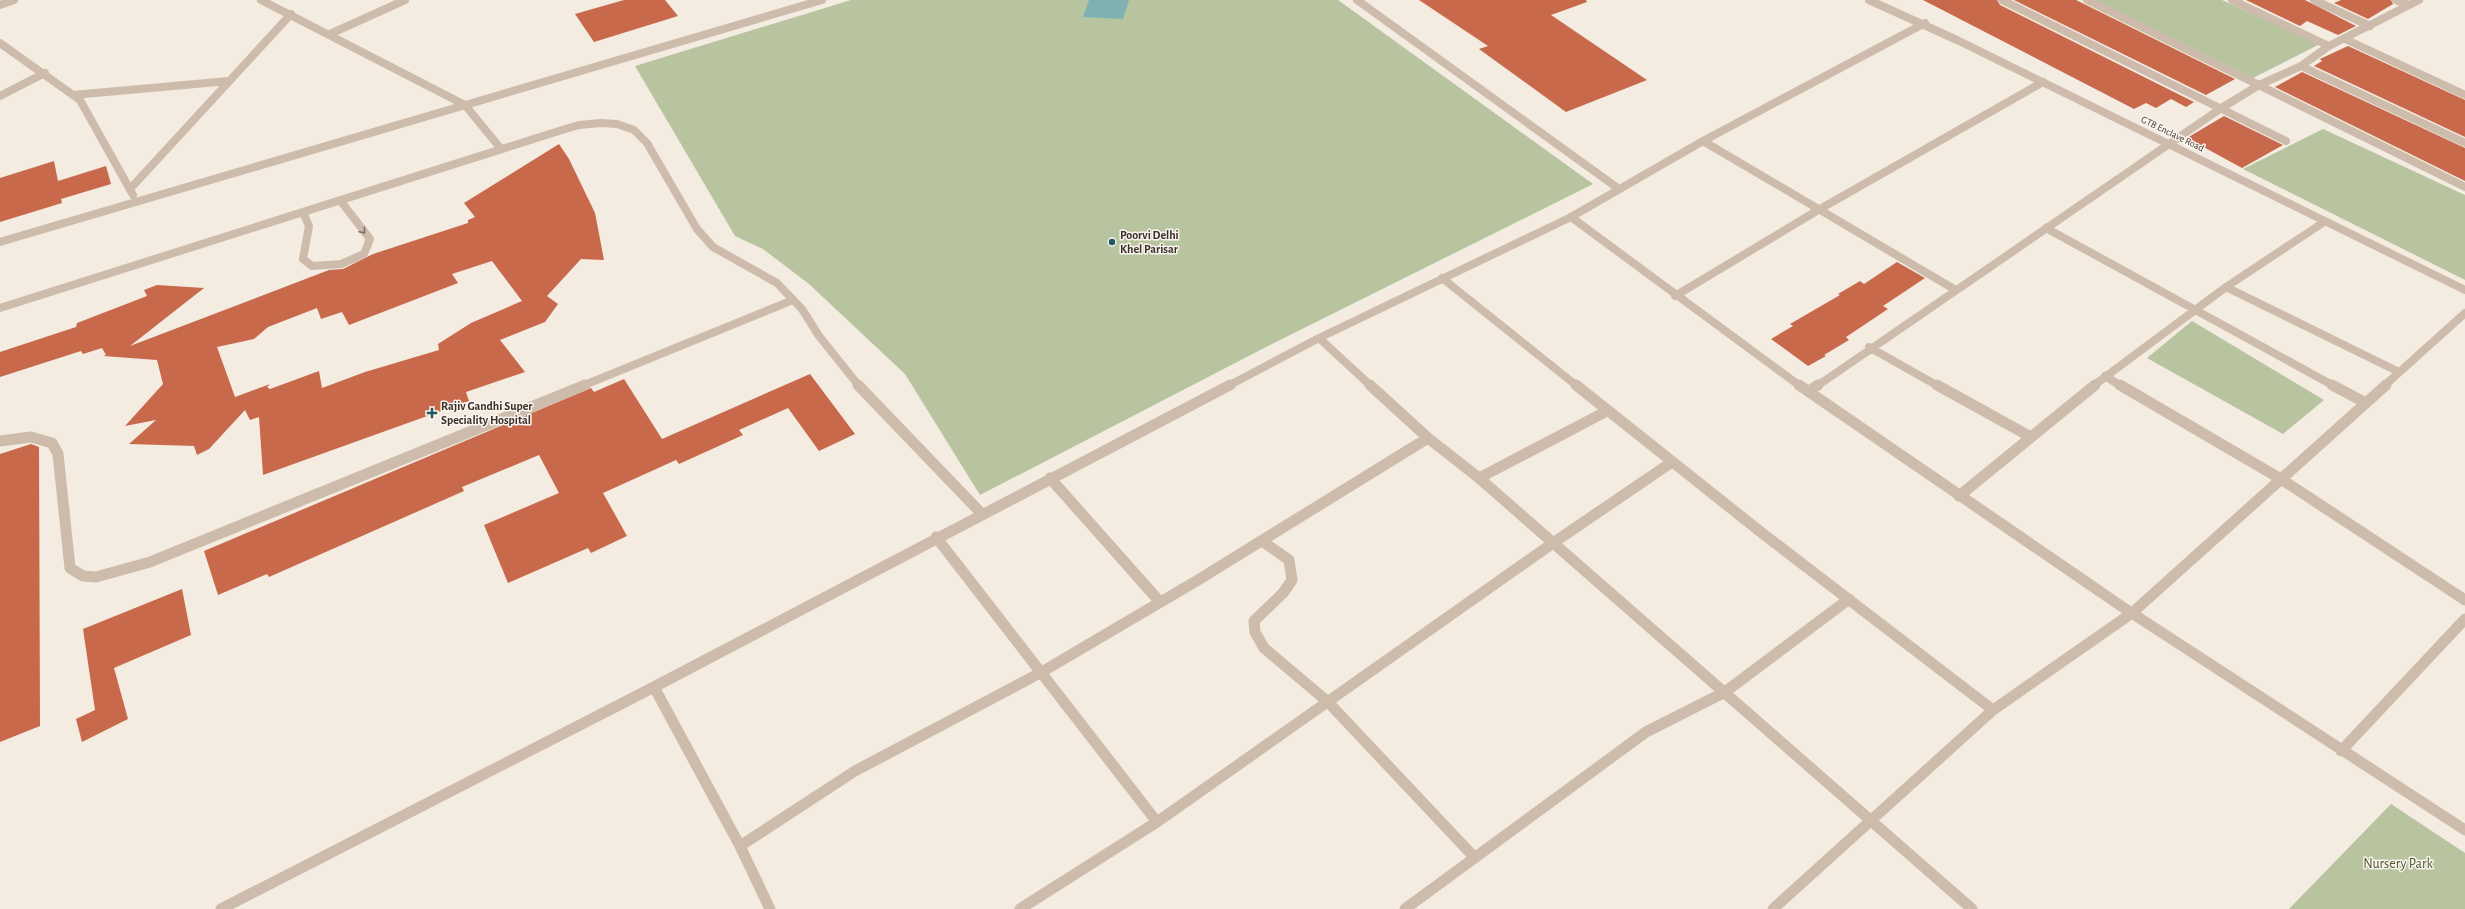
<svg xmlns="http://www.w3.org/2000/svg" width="2465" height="909" viewBox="0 0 2465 909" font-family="'Alegreya Sans',sans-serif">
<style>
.green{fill:#b8c4a0}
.water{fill:#7fb0b2}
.building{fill:#c8694b;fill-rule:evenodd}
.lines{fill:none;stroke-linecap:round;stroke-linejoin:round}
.service-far1{stroke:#cdbbac;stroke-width:8}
.service{stroke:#cdbbac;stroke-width:11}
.minor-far1{stroke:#cdbbac;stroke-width:8}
.minor{stroke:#cdbbac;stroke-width:11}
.oneway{stroke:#7d6f65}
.poi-dot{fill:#1f5a5e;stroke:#fbf5ee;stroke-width:1.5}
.labels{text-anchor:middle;stroke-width:3;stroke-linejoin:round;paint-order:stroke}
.far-street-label{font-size:10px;fill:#3b302b;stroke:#fbf5ee}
.poi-label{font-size:12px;font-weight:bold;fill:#3b302b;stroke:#fbf5ee;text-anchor:start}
.near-park-label{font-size:14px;fill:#4a5a2e;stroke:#fbf5ee}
</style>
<rect width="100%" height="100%" fill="#f4ebe1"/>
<path class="green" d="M851,0h487l255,184 -325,162 -288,149 -75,-121 -96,-90 -46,-35 -28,-13 -100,-170z
M2082,0h140l98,44 -69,35z
M2323,129l142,66v85l-222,-111z
M2192,321l132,79 -41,34 -136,-76z
M2391,804l74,49v56h-176z"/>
<path class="water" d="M1089,0h40l-6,19 -40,-2z"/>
<path class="building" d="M624,0h41l13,16 -84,26 -19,-28z
M1419,0h167l1,2 -36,13 96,65 -81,32 -87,-63 9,-3z
M1923,0h74l3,5 194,97 -8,5 -15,-8 -15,9 -10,-5 -12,6z
M2014,0h62l159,79 -29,16z
M2246,0h59l51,26 -18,9 -31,-14 -7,5z
M2341,0h50l2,4 -25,15 -34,-16z
M2348,46l117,54v37l-151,-71 8,-5 -2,-2 2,-1z
M2302,72l163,76v33l-190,-94z
M2224,116l59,29 -41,23 -55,-30z
M559,144l10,15 26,54 9,47 -23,-1 -34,37 11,8 -13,18 -45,18 25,32 -59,20 3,9 -206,74 -4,-58 -9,3 -5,-10 -36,39 -12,6 -3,-9 -65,-2 27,-24 -31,6 38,-42 -6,-24 -54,-4 3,-1 -4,-7 -19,6 -2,-3 -81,26v-25l76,-25 1,-4 70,-27 -3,-6 13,-5 47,3 -74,58 199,-76 14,-1 30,-15 95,-31v-3l7,-3 -11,-14zM492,261l30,40 -51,22 -33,21 1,6 -74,22 -43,16 -3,-17 -49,18 -3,-2 3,-3 -35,13 -18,-50 37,-8 14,-12 49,-19 4,11 21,-7 7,13 109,-42 -6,-9z
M54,161l4,20 48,-15 5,18 -50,15 1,4 -62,19v-44z
M1897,262l28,16 -42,28 5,3 -42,28 3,3 -25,15 2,1 -18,10 -37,-27 22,-13 -3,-2 50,-29 -2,-1 22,-13 4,3z
M810,374l45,60 -36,17 -31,-43 -49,22 4,5 -64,29 -3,-4 -73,33 24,43 -36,17 -3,-5 -80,35 -24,-58 75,-32 -20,-38 -77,32 2,4 -195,86 -2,-3 -49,21 -14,-44 387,-163 3,4 30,-13 38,60z
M31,444l8,3 1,279 -40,16v-288z
M182,589l9,46 -77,33 14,51 -46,23 -6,-23 19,-9 -12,-81z"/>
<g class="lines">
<path class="service-far1" d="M1357,0l262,189
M465,105l36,44
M0,308l562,-178 17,-5 22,-2 16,1 17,6 13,13 50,86 16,18 64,36 25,26 17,27 40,50
M582,386l211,-86"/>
<path class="service" d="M858,385l123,128
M0,441l31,-4 21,6 6,11 12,114 13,8 13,1 54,-15 435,-177"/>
<path class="minor-far1" d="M261,0l204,105
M1869,0l88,40 508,250
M2002,0l284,141
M2087,0l378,187
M2232,0l97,46
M2314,0l56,26
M2396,0l12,5
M0,5l14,-5
M330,34l75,-34
M2345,39l120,56
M0,43l80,57 53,95
M2301,66l164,77
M73,95l156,-14
M0,96l45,-23
M1703,141l251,148
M130,189l161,-175
M303,212l6,14 -6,33 9,7 29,-2 23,-10 6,-15 -30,-39
M1571,217l229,169
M2046,228l288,158
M0,242l822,-242
M1442,278l135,108
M2226,287l173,85
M1675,296l145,-87 223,-127
M1869,347l69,39
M2105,376l16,10
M1228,386l91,-48
M1371,386l-52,-48 252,-121 132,-76 222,-118
M1817,386l403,-277 39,-24 42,-19 28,-20 90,-46
M2093,386l133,-99 98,-65
M2384,386l81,-73"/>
<path class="minor" d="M1370,385l58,53 51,40 493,431
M1576,385l186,148 231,177
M1799,385l325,223 341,222
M1937,385l94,52
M2120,385l161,94 184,121
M2332,385l32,17
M1809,391l9,-6
M1050,478l110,124
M1479,478l128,-67
M1959,496l136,-111
M936,537l221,285
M1262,541l27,19 3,20 -9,13 -29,28 1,11 9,16 64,54 147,156
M654,687l86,159 30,63
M2341,751l124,-132
M740,846l115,-75 185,-98 158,-93 230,-142
M221,909l433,-222 576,-302
M1020,909l137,-87 396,-279 119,-81
M1405,909l241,-177 79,-40 124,-93
M1773,909l220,-199 139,-97 254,-228"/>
</g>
<defs><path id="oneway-chevron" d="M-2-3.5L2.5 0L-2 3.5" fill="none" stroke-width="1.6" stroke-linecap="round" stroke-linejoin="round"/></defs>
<use class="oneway" href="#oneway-chevron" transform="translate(363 231) rotate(49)"/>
<g class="poi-dot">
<circle cx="1112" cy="242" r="4"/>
<path d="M430 407h4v4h4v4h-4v4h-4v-4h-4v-4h4z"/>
</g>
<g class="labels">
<g class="far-street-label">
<text transform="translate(2173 133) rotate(26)" y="4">GTB Enclave Road</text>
</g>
<g class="poi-label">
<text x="1120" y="239">Poorvi Delhi<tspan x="1120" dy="14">Khel Parisar</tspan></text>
<text x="441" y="410">Rajiv Gandhi Super<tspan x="441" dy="14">Speciality Hospital</tspan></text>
</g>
<g class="near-park-label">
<text x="2398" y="868">Nursery Park</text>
</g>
</g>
</svg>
